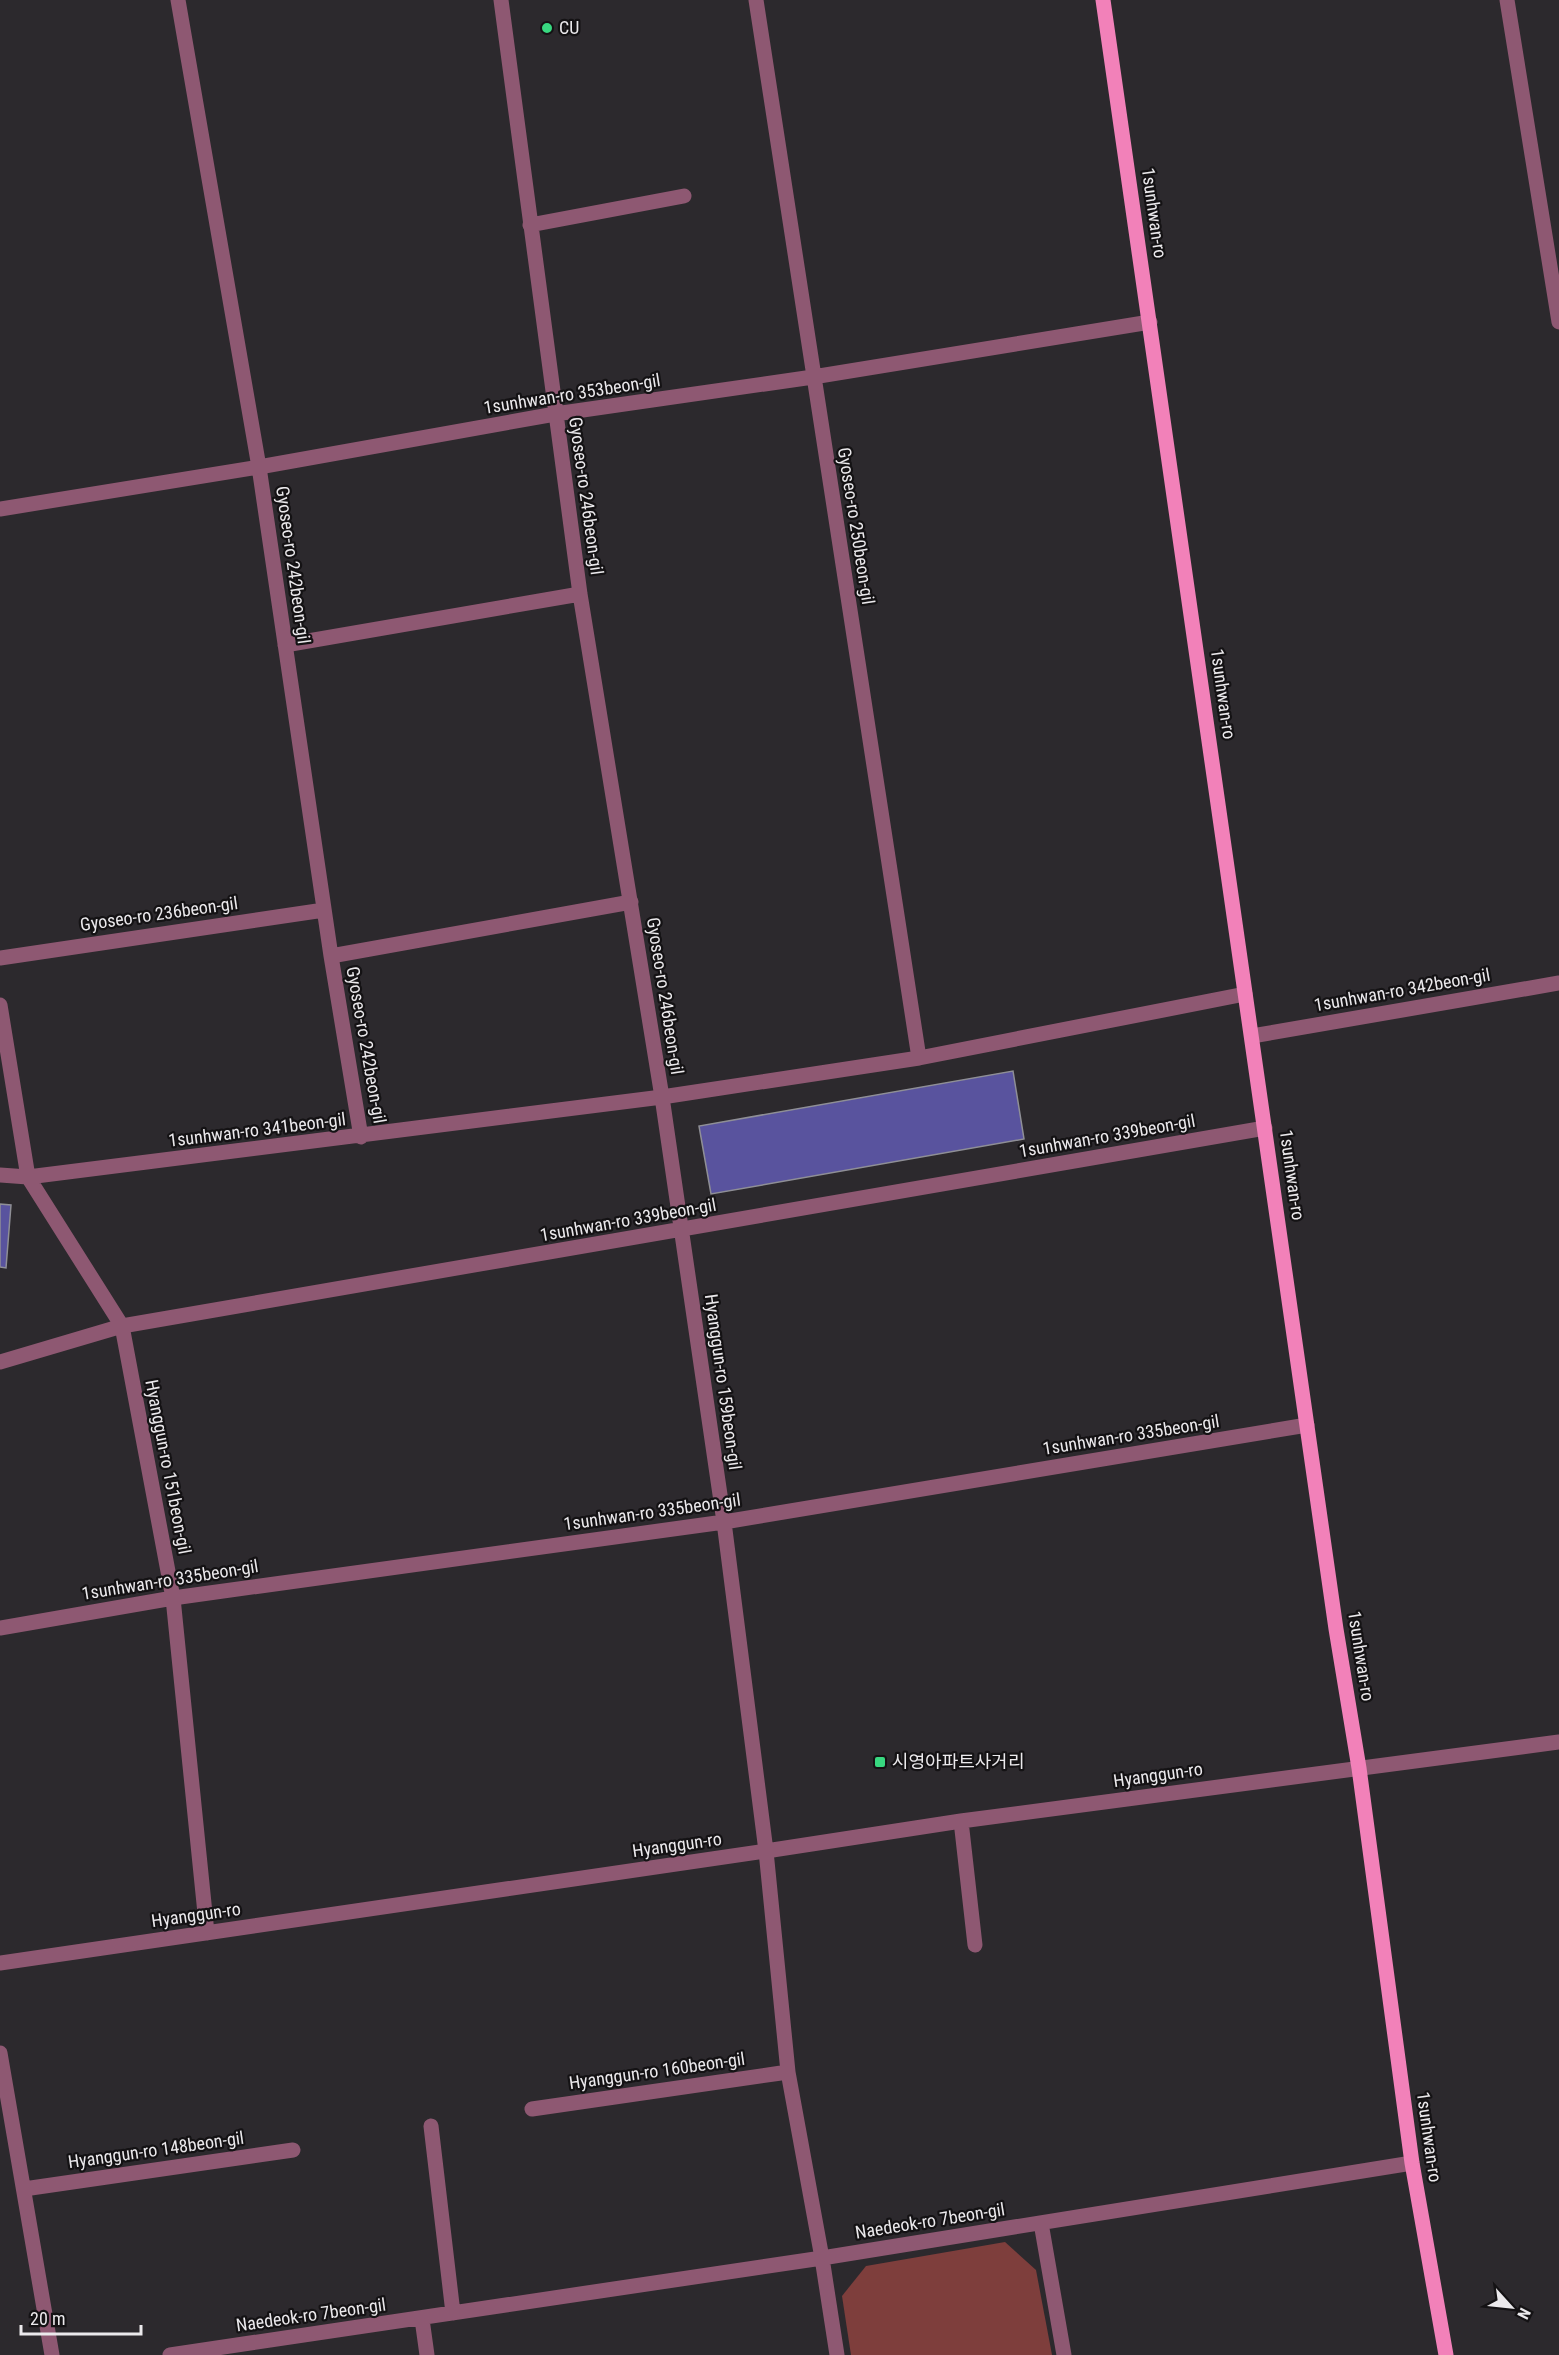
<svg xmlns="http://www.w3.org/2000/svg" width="1559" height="2355" viewBox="0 0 1559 2355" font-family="'Roboto Condensed','Noto Sans KR',sans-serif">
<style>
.green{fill:#7e3e3c}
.building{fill:#59539e;stroke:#8f8f96;stroke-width:1.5}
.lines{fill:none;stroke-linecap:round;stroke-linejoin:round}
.minor{stroke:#8e5872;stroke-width:15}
.major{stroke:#f281b9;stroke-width:15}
.poi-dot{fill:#38d880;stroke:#141214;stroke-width:2}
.labels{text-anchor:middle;stroke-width:4.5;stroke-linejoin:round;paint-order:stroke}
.poi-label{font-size:18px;fill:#ebe9ec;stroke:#141214;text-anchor:start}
.street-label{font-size:18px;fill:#ebe9ec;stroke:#141214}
</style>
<rect width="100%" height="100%" fill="#2c292d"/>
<path class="green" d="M1005,2242l31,28 16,85h-201l-9,-59 24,-30z"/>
<path class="building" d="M1013,1071l11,68 -313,55 -12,-68z
M0,1204l11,1 -5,63 -6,-1z"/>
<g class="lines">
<path class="minor" d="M178,0l81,467 72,489 30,181
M501,0l79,594 82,503 62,425 42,329 22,221 34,186 15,97
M756,0l163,1058
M1507,0l52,322
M530,225l154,-29
M0,509l259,-42 296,-53 258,-37 337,-55
M285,645l295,-51
M331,956l300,-54
M0,958l324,-48
M0,1005l28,172 94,149 51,272 34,335
M1252,1036l307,-53
M0,1175l28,2 634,-80 257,-39 326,-64
M0,1362l122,-36 1143,-198
M0,1628l173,-30 551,-76 583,-97
M961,1821l14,124
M0,1963l766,-112 195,-30 598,-79
M0,2053l52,302
M532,2109l256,-37
M431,2126l22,187
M24,2189l269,-39
M1041,2223l23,132
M422,2319l5,36
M170,2355l652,-97 590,-95"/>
<path class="major" d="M1103,0l233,1629 23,139 53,395 34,192"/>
</g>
<g class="poi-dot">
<circle cx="547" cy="28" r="6"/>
<rect x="874" y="1756" width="12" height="12" rx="3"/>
</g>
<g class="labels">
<g class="poi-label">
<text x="559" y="34">CU</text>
<text x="892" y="1768">시영아파트사거리</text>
</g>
<g class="street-label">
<text transform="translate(1154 213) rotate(82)" y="6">1sunhwan-ro</text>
<text transform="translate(572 394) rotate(-9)" y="6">1sunhwan-ro 353beon-gil</text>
<text transform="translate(586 496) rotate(82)" y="6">Gyoseo-ro 246beon-gil</text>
<text transform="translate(856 526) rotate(81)" y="6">Gyoseo-ro 250beon-gil</text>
<text transform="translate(293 565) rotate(82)" y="6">Gyoseo-ro 242beon-gil</text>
<text transform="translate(1223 694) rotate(82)" y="6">1sunhwan-ro</text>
<text transform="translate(159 914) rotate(-8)" y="6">Gyoseo-ro 236beon-gil</text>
<text transform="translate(1402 990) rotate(-10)" y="6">1sunhwan-ro 342beon-gil</text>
<text transform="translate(665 996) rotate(81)" y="6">Gyoseo-ro 246beon-gil</text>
<text transform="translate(366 1045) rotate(80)" y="6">Gyoseo-ro 242beon-gil</text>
<text transform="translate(257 1130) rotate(-7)" y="6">1sunhwan-ro 341beon-gil</text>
<text transform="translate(1107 1136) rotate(-10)" y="6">1sunhwan-ro 339beon-gil</text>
<text transform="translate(1292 1175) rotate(82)" y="6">1sunhwan-ro</text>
<text transform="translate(628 1220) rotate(-10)" y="6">1sunhwan-ro 339beon-gil</text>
<text transform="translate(723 1382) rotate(82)" y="6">Hyanggun-ro 159beon-gil</text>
<text transform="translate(1131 1435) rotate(-9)" y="6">1sunhwan-ro 335beon-gil</text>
<text transform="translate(168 1467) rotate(79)" y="6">Hyanggun-ro 151beon-gil</text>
<text transform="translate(652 1512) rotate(-8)" y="6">1sunhwan-ro 335beon-gil</text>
<text transform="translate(170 1580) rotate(-9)" y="6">1sunhwan-ro 335beon-gil</text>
<text transform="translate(1361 1656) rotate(81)" y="6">1sunhwan-ro</text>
<text transform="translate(1158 1775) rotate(-8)" y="6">Hyanggun-ro</text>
<text transform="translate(677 1845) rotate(-8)" y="6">Hyanggun-ro</text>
<text transform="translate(196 1915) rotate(-8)" y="6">Hyanggun-ro</text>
<text transform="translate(657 2071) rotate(-8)" y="6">Hyanggun-ro 160beon-gil</text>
<text transform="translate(1429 2137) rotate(82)" y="6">1sunhwan-ro</text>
<text transform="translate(156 2150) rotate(-8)" y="6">Hyanggun-ro 148beon-gil</text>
<text transform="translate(930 2221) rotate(-9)" y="6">Naedeok-ro 7beon-gil</text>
<text transform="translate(311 2315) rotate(-8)" y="6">Naedeok-ro 7beon-gil</text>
</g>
</g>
<g transform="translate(1511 2307) rotate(117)" stroke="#141214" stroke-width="4.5" paint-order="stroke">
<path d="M0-4.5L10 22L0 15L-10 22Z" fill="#ebe9ec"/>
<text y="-9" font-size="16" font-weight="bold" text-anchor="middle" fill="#ebe9ec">N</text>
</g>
<path d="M21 2325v9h120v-9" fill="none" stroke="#ebe9ec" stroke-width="3"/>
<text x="30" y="2325" font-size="18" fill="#ebe9ec" stroke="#141214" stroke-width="4.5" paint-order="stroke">20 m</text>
</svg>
